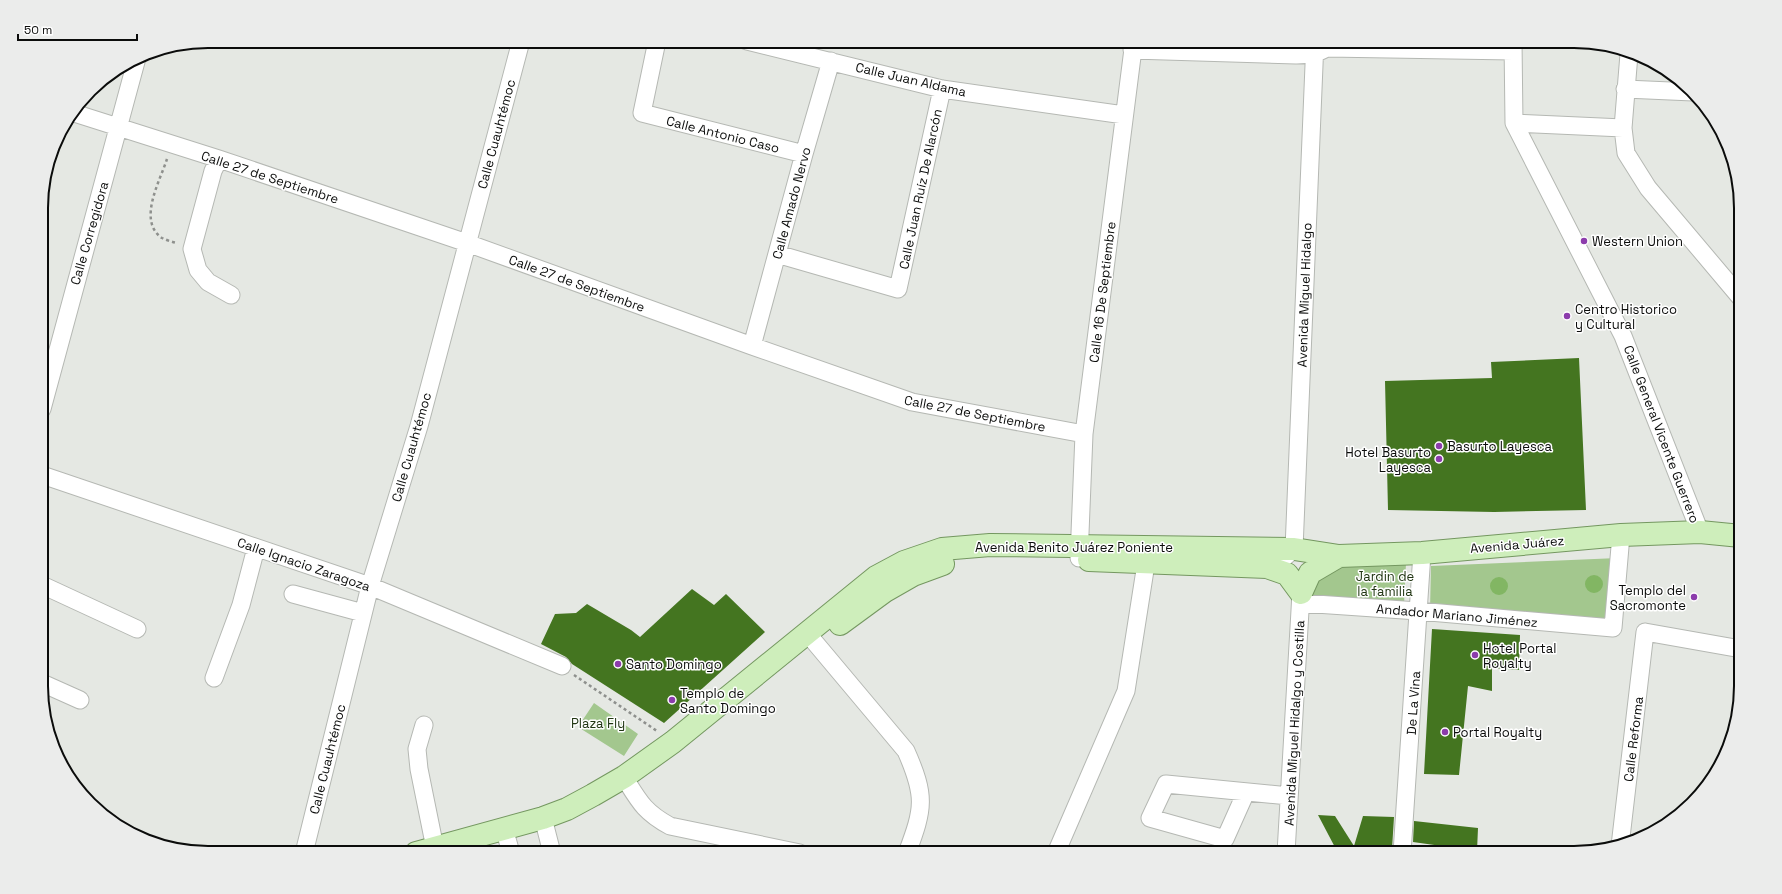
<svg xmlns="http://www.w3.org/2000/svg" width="1782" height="894" viewBox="0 0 1782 894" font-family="'Space Grotesk',sans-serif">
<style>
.green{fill:#a3c78e}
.water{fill:#82b663}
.building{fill:#447520}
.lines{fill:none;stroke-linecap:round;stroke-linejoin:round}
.minor-casing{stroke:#b5b8b3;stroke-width:19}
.major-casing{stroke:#749760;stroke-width:24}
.path{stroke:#8e908d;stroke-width:2.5;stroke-dasharray:3 3;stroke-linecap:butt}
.minor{stroke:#fff;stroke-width:17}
.major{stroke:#ceeebb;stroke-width:22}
.poi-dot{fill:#8c3cac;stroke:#fff;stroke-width:1.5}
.labels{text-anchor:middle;stroke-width:3;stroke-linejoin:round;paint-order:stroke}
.street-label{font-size:13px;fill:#0b0c0b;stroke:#fff}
.poi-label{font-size:13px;fill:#0b0c0b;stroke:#fff;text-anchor:start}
.park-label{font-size:13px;fill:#213613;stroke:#fff}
.rim{fill:none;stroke:#0b0c0b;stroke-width:2}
</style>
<rect width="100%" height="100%" fill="#e5e8e3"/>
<path class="green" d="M1618,558l-7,63 -181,-11 1,-44z
M1406,563l-2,42 -92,-6 3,-21 8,-10z
M594,703l44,31 -14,22 -46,-29z"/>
<path class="water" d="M1585 584a9 9 0 1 1 18 0a9 9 0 1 1-18 0Z
M1490 586a9 9 0 1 1 18 0a9 9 0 1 1-18 0Z"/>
<path class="building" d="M1579,358l7,152 -92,2 -106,-2 -3,-129 107,-3 -1,-16z
M692,589l22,16 12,-11 39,38 -101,91 -92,-59 -6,-7 -25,-13 14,-30 21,-1 11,-9 44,26 9,7z
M1432,629l88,6 -1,35 -27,-2v23l-24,-5 -9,89 -35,-1z
M1318,815l17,1 19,30 9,-30 31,1 -2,32 -5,4h-49z
M1414,821l64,7 -1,23 -64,-9z"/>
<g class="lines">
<g class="minor-casing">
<path id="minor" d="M657,41l-15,72 162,41
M747,41l195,48 182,26
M1513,41l1,82 109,213 77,196
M1132,50l164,5 18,-1 13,-6 186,3
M1629,54l-6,74 3,25 22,35 92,109
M1625,89l68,3
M74,113l145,46 248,84 285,103 160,56 172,32
M1514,123l109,5
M219,159l-6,12 -21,78 6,21 10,12 23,13
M777,254l121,35 44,-200
M752,346l52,-192 27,-93
M42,409l95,-351
M42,475l328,111 192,80
M1285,557l9,-8 21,-508
M1079,558l5,-124 50,-393
M42,585l95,44
M293,594l70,19
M1301,603l117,8 195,17 8,-93
M807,633l99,118c20,45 18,57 1,102
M214,678l27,-73 15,-57
M42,683l38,17
M424,725l-7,24 2,20 17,84
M624,777c15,24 20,35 46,49l130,27
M1246,792l-21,47 -75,-21 16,-34 123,12
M543,818l9,35
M504,828l7,25
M1620,846l25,-214 96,17
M304,853l66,-267 49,-160 102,-385
M1056,853l70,-162 22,-140
M1286,853l15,-260
M1402,853l20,-300"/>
</g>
<g class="major-casing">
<path id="major" d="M1089,560l178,7 20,7 14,19 9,-20 29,-17
M840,624l45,-33 28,-16 30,-11
M416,853l127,-35 24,-9 26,-14 31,-18 49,-35 203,-165 28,-15 38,-13 48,-4 304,4 45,7 83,-3 199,-18 79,-3 41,4"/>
</g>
<path class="path" d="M167,159c-7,22 -30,62 -5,79 4,2 10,4 15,5
M574,675l83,56"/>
<use href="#minor" class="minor"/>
<use href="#major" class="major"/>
</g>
<g class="poi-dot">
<circle cx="1584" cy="241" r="4"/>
<circle cx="1567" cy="316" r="4"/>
<circle cx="1439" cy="446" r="4"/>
<circle cx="1439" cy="459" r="4"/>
<circle cx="1694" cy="597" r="4"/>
<circle cx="1475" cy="655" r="4"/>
<circle cx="618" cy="664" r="4"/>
<circle cx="672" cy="700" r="4"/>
<circle cx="1445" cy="732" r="4"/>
</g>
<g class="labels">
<g class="street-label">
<text transform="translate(911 79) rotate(13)" y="5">Calle Juan Aldama</text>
<text transform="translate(496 134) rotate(-75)" y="5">Calle Cuauhtémoc</text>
<text transform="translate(723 134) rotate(14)" y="5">Calle Antonio Caso</text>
<text transform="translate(270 177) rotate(18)" y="5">Calle 27 de Septiembre</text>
<text transform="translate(920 189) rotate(-78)" y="5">Calle Juan Ruíz De Alarcón</text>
<text transform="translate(791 203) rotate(-75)" y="5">Calle Amado Nervo</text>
<text transform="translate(89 233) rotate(-74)" y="5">Calle Corregidora</text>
<text transform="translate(577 283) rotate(20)" y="5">Calle 27 de Septiembre</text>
<text transform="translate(1102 292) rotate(-83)" y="5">Calle 16 De Septiembre</text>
<text transform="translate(1304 295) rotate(-88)" y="5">Avenida Miguel Hidalgo</text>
<text transform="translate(975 413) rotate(11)" y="5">Calle 27 de Septiembre</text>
<text transform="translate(1662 434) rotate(69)" y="5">Calle General Vicente Guerrero</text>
<text transform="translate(411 447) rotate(-74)" y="5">Calle Cuauhtémoc</text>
<text transform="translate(1517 544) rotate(-5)" y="5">Avenida Juárez</text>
<text x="1074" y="552">Avenida Benito Juárez Poniente</text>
<text transform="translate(304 564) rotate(19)" y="5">Calle Ignacio Zaragoza</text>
<text transform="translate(1457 615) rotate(5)" y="5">Andador Mariano Jiménez</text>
<text transform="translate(1413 703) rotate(-86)" y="5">De La Vina</text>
<text transform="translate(1294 723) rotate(-87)" y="5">Avenida Miguel Hidalgo y Costilla</text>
<text transform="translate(1633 739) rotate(-83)" y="5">Calle Reforma</text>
<text transform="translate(327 759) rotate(-76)" y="5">Calle Cuauhtémoc</text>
</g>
<g class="poi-label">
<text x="1592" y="246">Western Union</text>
<text x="1575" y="314">Centro Historico<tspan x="1575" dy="15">y Cultural</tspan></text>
<text x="1447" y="451">Basurto Layesca</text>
<text x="1431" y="457" text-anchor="end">Hotel Basurto<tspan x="1431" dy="15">Layesca</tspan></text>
<text x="1686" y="595" text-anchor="end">Templo del<tspan x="1686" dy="15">Sacromonte</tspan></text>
<text x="1483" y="653">Hotel Portal<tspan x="1483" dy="15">Royalty</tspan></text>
<text x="626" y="669">Santo Domingo</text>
<text x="680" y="698">Templo de<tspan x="680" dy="15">Santo Domingo</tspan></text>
<text x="1453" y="737">Portal Royalty</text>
</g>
<g class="park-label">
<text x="1385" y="581">Jardin de<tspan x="1385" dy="15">la familia</tspan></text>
<text x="598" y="728">Plaza Fly</text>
</g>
</g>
<path d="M0 0H1782V894H0ZM208 48H1574A160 160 0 0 1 1734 208V686A160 160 0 0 1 1574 846H208A160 160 0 0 1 48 686V208A160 160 0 0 1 208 48Z" fill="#ebeceb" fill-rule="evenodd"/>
<path class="rim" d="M208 48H1574A160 160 0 0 1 1734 208V686A160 160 0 0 1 1574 846H208A160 160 0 0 1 48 686V208A160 160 0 0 1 208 48Z"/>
<path d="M18 34v6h119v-6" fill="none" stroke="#0b0c0b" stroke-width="2"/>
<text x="24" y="34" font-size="12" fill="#0b0c0b" stroke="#ffffff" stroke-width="3" paint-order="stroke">50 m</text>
</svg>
